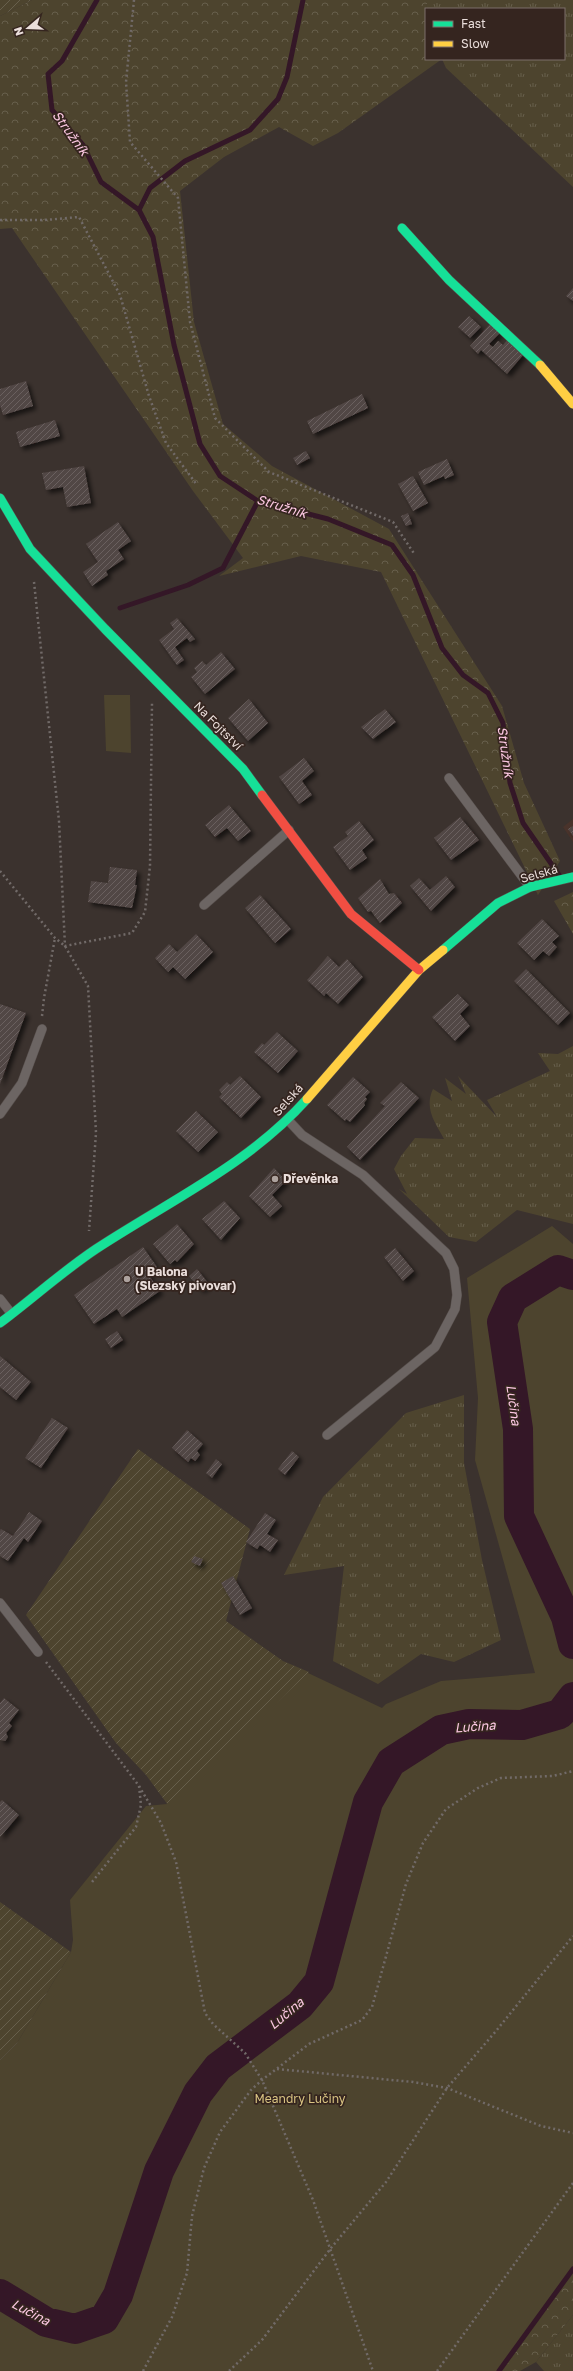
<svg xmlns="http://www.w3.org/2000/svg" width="573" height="2371" viewBox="0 0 573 2371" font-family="'Golos Text',sans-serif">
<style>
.built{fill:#49332b}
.grass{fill:url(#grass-tufts)}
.forest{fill:url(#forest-crowns)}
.park{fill:#4d442e}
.garden{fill:url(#garden-furrows)}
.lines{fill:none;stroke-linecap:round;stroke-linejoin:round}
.stream{stroke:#341727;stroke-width:5}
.river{stroke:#341727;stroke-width:30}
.building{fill:url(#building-hatch);filter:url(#shadow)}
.lane-casing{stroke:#564e4b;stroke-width:10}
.fast-casing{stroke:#564e4b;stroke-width:10}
.slow-casing{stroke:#564e4b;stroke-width:10}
.jam-casing{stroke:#564e4b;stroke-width:10}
.path{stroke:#716a68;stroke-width:2.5;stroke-dasharray:2 3;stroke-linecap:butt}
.lane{stroke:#6c6563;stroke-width:9}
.fast{stroke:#16e098;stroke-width:9}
.slow{stroke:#ffcf43;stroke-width:9}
.jam{stroke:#f24e42;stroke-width:9}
.poi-dot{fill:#ada29e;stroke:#35251f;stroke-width:1.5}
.labels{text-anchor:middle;stroke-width:3.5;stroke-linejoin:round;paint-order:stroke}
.street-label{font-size:12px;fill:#eadedb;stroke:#35251f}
.poi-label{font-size:12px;font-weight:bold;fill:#eadedb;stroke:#35251f;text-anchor:start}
.park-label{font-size:12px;fill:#d9c483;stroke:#35251f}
.water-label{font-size:13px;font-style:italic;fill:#fec9e4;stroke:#35251f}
</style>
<defs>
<pattern id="grass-tufts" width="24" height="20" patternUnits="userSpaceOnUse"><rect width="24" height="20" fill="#4d442e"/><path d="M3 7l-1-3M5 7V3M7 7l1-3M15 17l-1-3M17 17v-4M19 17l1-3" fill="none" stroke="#675f4c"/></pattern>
<pattern id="forest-crowns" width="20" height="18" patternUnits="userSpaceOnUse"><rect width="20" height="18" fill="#4d442e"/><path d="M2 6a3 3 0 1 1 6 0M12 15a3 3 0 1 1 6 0" fill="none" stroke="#675f4c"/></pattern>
<pattern id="garden-furrows" width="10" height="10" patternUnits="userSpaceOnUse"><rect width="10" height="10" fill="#4d442e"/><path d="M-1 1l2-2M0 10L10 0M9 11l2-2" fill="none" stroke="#675f4c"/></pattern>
<pattern id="building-hatch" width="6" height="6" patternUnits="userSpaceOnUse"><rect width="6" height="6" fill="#514644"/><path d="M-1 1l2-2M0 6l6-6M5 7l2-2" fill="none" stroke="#6a605e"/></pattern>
<filter id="shadow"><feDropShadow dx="3.5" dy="3.5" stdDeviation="2" flood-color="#0009"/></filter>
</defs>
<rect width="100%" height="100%" fill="#3b322e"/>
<path class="built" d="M573,819v23l-10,-15z"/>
<path class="grass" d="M427,0h146v187l-127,-119 -4,-9h122v-50h-137z
M573,1046v178l-56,-14 -41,32 -27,-5 -50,-48 8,5 -13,-25 7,-13 14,-18 29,1c-9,-17 -20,-30 -11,-50l19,12 -7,-23 21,16 -8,-18 39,41 -10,-17 63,-29 -12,-18 20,1z
M464,1395v68l18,97 19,80 -47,22 -33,-8 -43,30 -45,-23 11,-95 -60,9 39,-78 83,-84z
M573,2315v56h-29l-8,-9z"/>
<path class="forest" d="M32,0h395l-1,59h16l-104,74 -25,13 -34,-19 -55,30 -44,34 14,131 29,102 49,42 117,63 113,177 22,77 36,78 -22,34 -157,-323 -80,-16 -82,20 24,-18 -50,-67 -181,-263 -12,1v-213z
M573,892v42l-19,-33z
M573,2229v86l-37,47 -16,9h-39z"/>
<path class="park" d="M104,695h26l1,58 -25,-2z
M552,1226l21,18v1029l-71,98h-502v-311l17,-17 54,-91 2,-12 -3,-40 76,-94 21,-2 139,-132 76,36 4,-4 55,-23 94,-8 -60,-213 3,-62 -11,-120z"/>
<path class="garden" d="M0,0h32l-32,16z
M138,1449l112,80 -24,92 57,40 26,11 -141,133 -22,-30 -30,-32 -90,-128z
M0,1902l71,50 -54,91 -17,17z"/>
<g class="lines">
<path class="stream" d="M97,0l-35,61 -14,13 4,36 31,35 18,37 38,28 14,27 21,108 26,99 20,32 38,25 70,18 64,26 21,30 29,73 21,27 25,18 15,30 7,60 13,40 36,52
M139,210l11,-22 35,-27 65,-31 28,-31 9,-22 16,-77
M120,608l68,-23 35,-17 35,-67
M499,2371l74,-102"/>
<path class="river" d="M573,1275l-15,-5 -45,28 -11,24 16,107 1,87 47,101 7,27
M0,2294l46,28 29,7 29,-10 14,-24 41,-124 39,-78 20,-26 82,-62 19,-23 49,-180 23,-40 50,-32 28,-6 53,1 38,-11 13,-17"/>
</g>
<path class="building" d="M573,288v13l-7,-5z
M469,316l12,11 -11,11 -12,-11z
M490,324l10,9 -11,11 4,3 5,-6 5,4 5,-6 16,15 -17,20 -26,-24 -3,4 -8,-8z
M26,381l7,25 -30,9 -3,-10v-16z
M362,394l6,14 -55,26 -6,-13z
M55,420l5,16 -40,11 -4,-15z
M306,451l4,7 -13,7 -4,-7z
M447,459l7,16 -9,4 -1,-3 -20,9 -6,-13z
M84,466l7,37 -24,4 -4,-20 -17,3 -4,-17z
M413,476l15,27 -15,8 -15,-27z
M408,513l4,11 -6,2 -5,-10z
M118,522l13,19 -13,9 6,9 -18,12 2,4 -16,11 -9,-14 15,-10 -12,-18z
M177,618l18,21 -5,3 -3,-4 -12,9 9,13 -7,5 -18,-25 15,-11 -4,-6z
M221,652l14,17 -30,25 -14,-17 6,-5 -3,-4 8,-7 4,4z
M249,699l19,24 -20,18 -20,-23z
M385,709l11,13 -23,17 -12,-12z
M304,758l10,13 -12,10 10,14 -13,9 -20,-27z
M229,805l22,26 -13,10 -11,-13 -12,9 -10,-12z
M460,817l19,23 -28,20 -17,-22z
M359,821l15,19 -12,10 5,8 -17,12 -17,-23 15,-11 -3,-4z
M573,826v10l-5,-7z
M110,867l27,3 -2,15h2l-5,23 -44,-6 3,-21 17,2z
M446,876l9,11 -24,24 -21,-25 9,-8 11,12z
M380,879l9,15 5,-1 8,10 -22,20 -9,-12 -3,1 -10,-14z
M260,895l31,34 -16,14 -30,-35z
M542,919l17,17 -7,6 5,5 -8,9 -6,-5 -9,9 -17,-17z
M196,934l17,18 -28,27 -12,-12 -5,5 -13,-14 14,-14 8,8z
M328,956l11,11 8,-8 16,18 -25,27 -12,-11 -2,3 -17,-16z
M526,969l44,44 -12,12 -44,-44z
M458,994l11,11 -9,9 10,12 -15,15 -23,-24z
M0,1004l26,9 -26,71z
M277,1032l21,19 -20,22 -24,-21 8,-9 2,2z
M240,1076l21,21 -20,21 -22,-21 3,-3 -3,-4 8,-8 3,3z
M353,1077l17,15 -5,5 2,2 -3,4 1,2 -15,17 -4,-3 -1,2 -18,-16z
M401,1082l18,16 -59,62 -13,-13 38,-41 -5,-3z
M196,1111l22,21 -20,20 -22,-21z
M274,1168l12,13 -14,14 10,11 -12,11 -21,-21z
M224,1201l16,17 -19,22 -19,-21z
M177,1224l17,20 -17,18 -2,-2 -5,4 -17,-20z
M143,1247l14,20 -9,7 12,17 -38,26 -5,-8 -23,15 -20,-29z
M395,1248l19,23 -11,10 -19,-24z
M197,1269l12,15 -8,6 -12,-14z
M117,1331l6,9 -12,8 -6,-9z
M0,1356l31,26 -15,18 -16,-13z
M52,1418l16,10 -27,40 -16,-10z
M187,1430l16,14 -6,7 3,4 -5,6 -4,-3 -3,4 -16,-14z
M292,1451l7,6 -14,18 -7,-6z
M216,1459l6,5 -10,14 -6,-5z
M29,1512l13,9 -14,21 -4,-4 -16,23 -8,-5v-25l1,-2 12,7z
M265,1513l11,7 -9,14 11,6 -8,12 -10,-7 -3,4 -11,-7z
M194,1556l9,3 -3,7 -9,-4z
M233,1576l19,32 -12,7 -19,-32z
M4,1698l15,12 -10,13 3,3 -6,7 2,4 -3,4 -5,-1v-37z
M2,1800l17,15 -19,22v-35z"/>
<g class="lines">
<g class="lane-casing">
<path id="lane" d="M449,778l81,109
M204,905l85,-75
M0,1114l22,-31 20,-54
M288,1120l14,15 61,40 83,78 8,16 3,26 -2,14 -20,38 -108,88
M0,1299l11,14
M0,1603l38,49"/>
</g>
<g class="fast-casing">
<path id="fast" d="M402,228l47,52 91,85
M0,498l30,51 75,80 138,140 19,26
M443,950l55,-47 32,-16 43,-10
M0,1323c32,-24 63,-52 96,-74 73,-48 152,-84 211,-150"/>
</g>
<g class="slow-casing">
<path id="slow" d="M540,365l33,39
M307,1099l112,-129 24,-20"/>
</g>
<g class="jam-casing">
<path id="jam" d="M262,795l89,119 68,56"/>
</g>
<path class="path" d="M134,0l-8,82 4,60 48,56 12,124 25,96 54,54 124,50 22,33
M0,220h45l34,-3 41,78 29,101 17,47 31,42
M34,582l25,239 6,125 67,-13 13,-21 5,-46 2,-163
M0,871l55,67 10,8 23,40 8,147 -7,98
M42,1016l2,-18 11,-60
M46,1662l93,124 2,19 -5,22 -44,55
M139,1786l22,37 15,39 29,151 8,11 32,29 17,27 51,120 60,171
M277,2069l136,13 34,6 94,38 32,7
M143,2371l29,-54 15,-44 5,-57 12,-48 16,-36 31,-42 11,-10 47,-36 53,-24 10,-13 34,-123 17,-41 23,-34 32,-21 23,-10 52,-2 20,-5
M229,2371l33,-31 69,-92 55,-66 61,-94 49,-57 77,-95
M437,2371l136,-188"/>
<use href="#lane" class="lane"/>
<use href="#fast" class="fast"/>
<use href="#slow" class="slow"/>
<use href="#jam" class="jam"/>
</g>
<g class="poi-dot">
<circle cx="275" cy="1179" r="4"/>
<circle cx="127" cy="1279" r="4"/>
</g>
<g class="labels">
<g class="street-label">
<text transform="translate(218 726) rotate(45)" y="4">Na Fojtství</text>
<text transform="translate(539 874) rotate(-16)" y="4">Selská</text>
<text transform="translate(288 1100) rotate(-48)" y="4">Selská</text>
</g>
<g class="poi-label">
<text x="283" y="1183">Dřevěnka</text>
<text x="135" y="1276">U Balona<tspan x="135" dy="14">(Slezský pivovar)</tspan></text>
</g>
<g class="park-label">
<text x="300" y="2103">Meandry Lučiny</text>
</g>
<g class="water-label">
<text transform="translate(71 133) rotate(54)" y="5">Stružník</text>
<text transform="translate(282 506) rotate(17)" y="5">Stružník</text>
<text transform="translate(506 752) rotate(82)" y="5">Stružník</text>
<text transform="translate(514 1405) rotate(82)" y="5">Lučina</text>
<text transform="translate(475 1726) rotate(-4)" y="5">Lučina</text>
<text transform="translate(286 2013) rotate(-40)" y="5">Lučina</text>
<text transform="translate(31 2312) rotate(28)" y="5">Lučina</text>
</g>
</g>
<rect x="425" y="8" width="140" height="52" fill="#35251f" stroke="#7d6f6a"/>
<rect x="433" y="21" width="20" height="6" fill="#16e098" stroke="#7d6f6a"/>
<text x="461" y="28" font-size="12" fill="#eadedb">Fast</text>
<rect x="433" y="41" width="20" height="6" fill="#ffcf43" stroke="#7d6f6a"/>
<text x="461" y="48" font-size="12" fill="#eadedb">Slow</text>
<g transform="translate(28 28) rotate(251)" stroke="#35251f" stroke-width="3" paint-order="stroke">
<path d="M0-3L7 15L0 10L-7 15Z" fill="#eadedb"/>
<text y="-6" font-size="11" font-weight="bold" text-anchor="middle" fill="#eadedb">N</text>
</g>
</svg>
